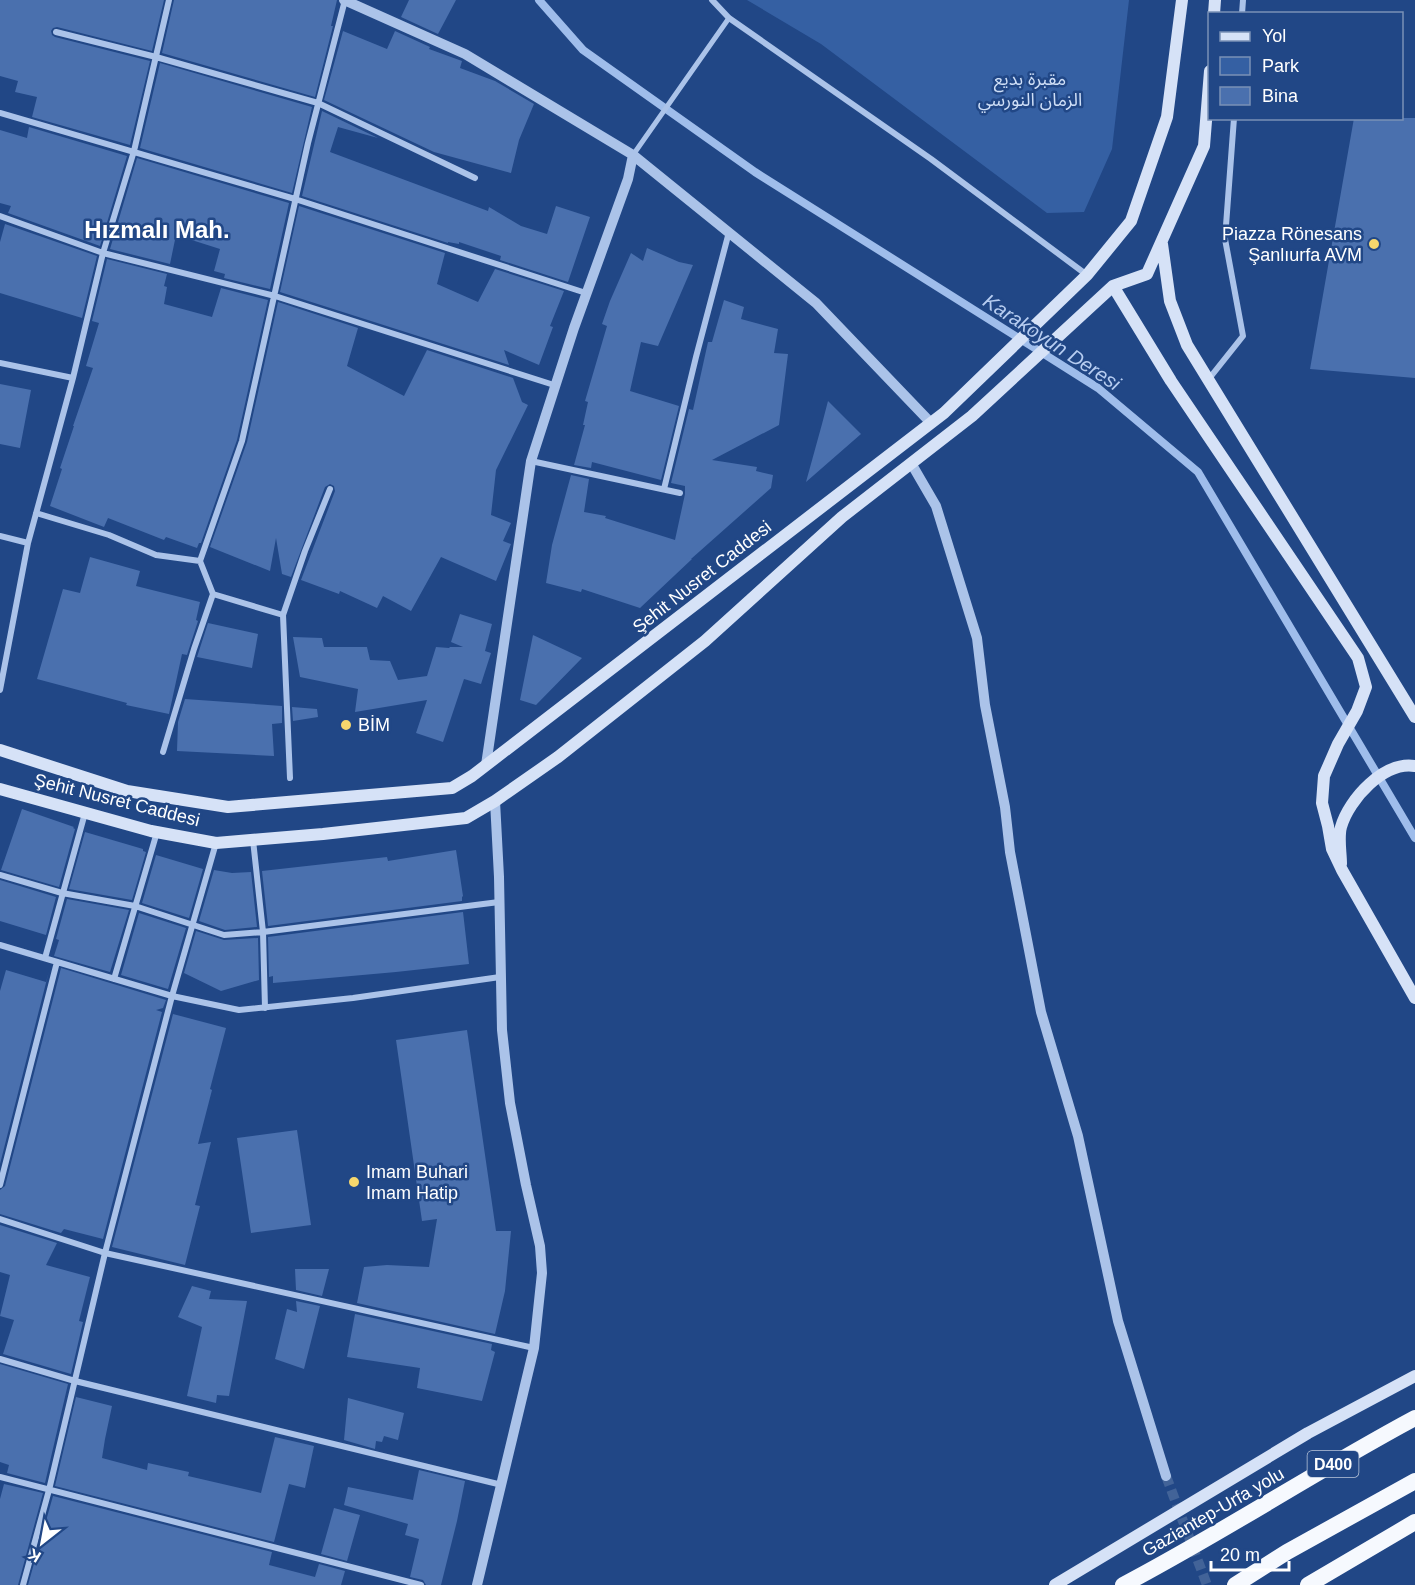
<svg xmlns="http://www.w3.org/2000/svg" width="1415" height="1585" viewBox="0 0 1415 1585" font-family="Arial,'Noto Sans Arabic',sans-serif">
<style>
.green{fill:#3560a3}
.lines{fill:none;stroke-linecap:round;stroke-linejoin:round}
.stream{stroke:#9fbdeb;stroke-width:8}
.building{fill:#4a70ae}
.tertiary-tunnel{stroke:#426398;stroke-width:10;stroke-dasharray:10 5;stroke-linecap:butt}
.pedestrian{stroke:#abc3e9;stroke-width:5}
.minor{stroke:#abc3e9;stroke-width:6}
.tertiary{stroke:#abc3e9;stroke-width:10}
.secondary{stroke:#d6e2f7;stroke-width:12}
.trunk{stroke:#f6f9fe;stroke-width:16}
.poi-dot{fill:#f6d76d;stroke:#214786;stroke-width:2}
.labels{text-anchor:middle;stroke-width:5;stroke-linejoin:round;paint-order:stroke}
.shield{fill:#214786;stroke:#bcc8db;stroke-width:1.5}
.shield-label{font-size:16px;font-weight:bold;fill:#fff}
.park-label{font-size:18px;fill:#cfdff7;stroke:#214786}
.poi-label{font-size:18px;fill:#fff;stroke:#214786;text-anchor:start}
.street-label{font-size:18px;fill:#fff;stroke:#214786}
.water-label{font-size:20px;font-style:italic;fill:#b7cdf1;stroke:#214786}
.district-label{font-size:24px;font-weight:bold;fill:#fff;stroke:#214786}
</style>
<rect width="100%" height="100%" fill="#214786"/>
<path class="green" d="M747,0h382l-17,149 -28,63 -37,1 -226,-169z"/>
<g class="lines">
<path class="stream" d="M539,0l44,50 172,122 343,216 100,84 217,366"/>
</g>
<path class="building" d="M0,0h164l-12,51 -95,-24 -4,1 -2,3 1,4 3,2 95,24 -20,84 -98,-28 5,-20 -22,-5 3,-11 -18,-5z
M174,0h163l-6,26h2l-18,71 -153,-44z
M409,0h47l-18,34 -37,-17z
M343,31l44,18 8,-18 35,16 -1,2 33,12 -2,7 35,13 39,23 -15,36 -8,33 -77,-21 -110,-52z
M160,63l152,44 -20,86 -152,-45z
M322,111l56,27 -40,-11 -8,25 158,59 1,-4 32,19 26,8 9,-28 34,11 -22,65 -68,-22 1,-4 -42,-14v2l-11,-2v1l-146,-47z
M1354,118h61v260l-105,-9z
M29,127l98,29 -27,90 -92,-33 3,-7 -11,-3v-73l27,8z
M137,158l152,45 -19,86 -46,-11 1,-4 -11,-3 6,-22 -44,-14 -6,29 -60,-15z
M299,206l146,47 -8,31 41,18 17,-33 69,22 -14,35 3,1 -14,38 -35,-15 5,15 -229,-73z
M5,224l92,32 -15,62 -82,-25v-51z
M647,248l32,14 14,3 -35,81 -17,-4 -11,49 49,15 -18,74 -69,-18 -1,6 -17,-3 11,-40h-2l5,-23 -3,-1 22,-75 -5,-2 8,-23 21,-48 12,8z
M107,259l60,15 -3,12 3,1 -3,17 48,13 9,-29 47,12 -31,140 -36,103h-2l-2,5 -31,-11 -2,3 -56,-22 -4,9 -54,-21 12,-37 -2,-1 14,-42h-1l20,-58 -7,-2 13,-43 -7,-2z
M724,300l20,7 -3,12 37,10 -4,24 14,1 -9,71 -67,35 45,7 -1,4 17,4 -2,13 -80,71h1l-52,49 -58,-19 -1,3 -35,-9 6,-38 19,-70 18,4 -5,33 22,4 -1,2 70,22 10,-46v-8l-14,-3 18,-74 4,1 15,-68h4z
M278,302l80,26 -11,38 57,30 23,-46 86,28 9,24 6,3 -32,65 -5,45 20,8 -8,18 8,3 -15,37 -55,-24 -30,54 -28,-15 -6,12 -37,-17 -1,3 -38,-14 34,-89 -1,-5 -4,-2 -5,3 -34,90 -9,-3 -6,-36 -6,33 -60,-24 37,-105z
M0,384l31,6 -11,58 -20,-4z
M828,401l33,33 -55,48 16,-58z
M90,557l50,14 -4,15 64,16 -4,18 2,1 -11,34 -5,-1 -13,60 -43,-9 1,-2 -90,-24 26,-90 17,4z
M460,614l32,10 -7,27 6,2 -10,31 -17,-5 -21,63 -27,-9 11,-33 -72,12 3,-23 -58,-12 -7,-40 29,1 2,9h43l3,13 20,1 8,19 29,-4 9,-29 13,1 1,-1h13l-12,-5z
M208,623l50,11 -6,34 -55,-11z
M533,635l49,23 -46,47 -16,-5z
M185,699l97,7v17l-10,1 2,32 -97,-5 1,-29z
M292,707l25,2 1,8 -25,4z
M22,809l52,18 -1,1 2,1 -16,58 -58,-17z
M85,832l58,17v2l3,1 -14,48 -63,-11z
M456,850l7,46 -1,1v4l-194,25 -6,-55 125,-14 1,4z
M156,855l47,14 -14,49 -47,-15z
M214,870l18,3 19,-1 6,55 -32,3 -26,-9z
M0,880l56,17 -10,38 -46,-14z
M67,899l62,11 -19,62 -56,-16 5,-16 -3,-1z
M463,912l6,52 -73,8 -123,11v-7l-4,1 -1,-40z
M139,913l47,15 -18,61 -47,-14z
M196,931l28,9 34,-2 1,42 -38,11 -37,-18z
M61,968l105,32 -3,8 -7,2 6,2 -59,227 -39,-10 -3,4 -61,-19v-24l5,-4z
M6,970l40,12 3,-11 -49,193v-173z
M173,1014l53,14 -16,61 2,1 -14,54 13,-2 -16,63 5,1 -15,59 -73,-18z
M467,1030l29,201h15l-6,60 -10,43 -138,-31 7,-36 23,-2 42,2 8,-48 -15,2 -26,-181z
M297,1130l14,95 -60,8 -14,-95z
M0,1225l57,18 -11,22 44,12 -11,44 4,1 -12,52 -68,-20 11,-34 -14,-4 10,-41 -10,-3z
M295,1269h34l-7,27 -26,-6z
M192,1286l19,5 -2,8 38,2 -18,95 -12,-1 -1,8 -29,-7 15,-69 -24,-10z
M296,1301l24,5 -16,63 -29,-10 12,-50 10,3z
M355,1314l137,30 -1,6 4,2 -13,49 -65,-13 3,-20 -73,-11z
M0,1364l68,20 -23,99 -38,-10 2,-8 -9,-3z
M76,1397l36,9 -7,33 -3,19 45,12 1,-7 41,9 -1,4 73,17 14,-56 39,9 -9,42 -16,-4 -15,58 -219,-56z
M348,1398l56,15 -6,27 -14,-4 -2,6 -6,-1 -1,8 -31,-9z
M419,1470l46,11 -8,40 -16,64h-15l-3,-5 -13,-3 9,-38 -14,-4 3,-11 -64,-19 4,-18 65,13z
M4,1484l39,9 -25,92h-18v-86z
M53,1496l219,56 -3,13 46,12 4,-13 26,7 -4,14h-313z
M334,1508l26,7 -13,46 -26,-7z"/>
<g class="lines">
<path class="tertiary-tunnel" d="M1166,1476l41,109"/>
<path class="pedestrian" d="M633,155l96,-137"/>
<path class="minor" d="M712,0l17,18 202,141 156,116
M1242,14l1,-14
M56,32l100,25 162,46 157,75
M0,113l295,86 291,94
M0,216l103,37 172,43 279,89
M0,363l73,15
M1208,380l35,-44 -18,-97 9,-121
M531,461l149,32
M664,489l32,-132 33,-125
M36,513l73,22 47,20 44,6
M0,536l28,7
M213,594l70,21
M0,690l28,-147 45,-165 30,-125 31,-102 35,-151
M163,752l31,-103 19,-55 -13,-33 42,-120 66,-298 37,-143
M290,778l-7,-163 22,-64 25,-62
M253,840l10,92 2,76
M0,875l62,18 73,13 89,29 39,-3 236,-30
M0,945l172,51 67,14 114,-12 147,-21
M45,958l40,-145
M114,979l43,-147
M0,1185l57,-223
M0,1219l105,34 429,95
M0,1359l75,22 427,104
M0,1477l421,108
M23,1585l26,-95 56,-237 67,-257 44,-153"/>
<path class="tertiary" d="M344,0l121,54 168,101 183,148 115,120
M911,463l25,43 41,132 8,67 20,102 5,45 31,160 37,124 40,185 48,155
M486,765l45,-304 43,-133 54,-149 5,-24
M477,1585l57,-237 8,-75 -2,-27 -14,-61 -16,-82 -8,-73 -3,-153 -4,-76"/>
<path class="secondary" d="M1214,14l1,-14
M1162,244l8,57 17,44 228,372
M1113,286l58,95 187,277 8,29 -9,24 -19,33 -14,32 -2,27 6,23 4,23 10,21 73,128
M0,750l127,41 101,16 224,-19 20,-12 472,-363 143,-138 44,-54 36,-104 15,-117
M0,789l151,42 65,12 107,-9 143,-16 29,-17 63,-44 147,-116 137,-124 130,-101 141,-130 34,-12 57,-128 6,-75
M1341,864c0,-11 -3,-26 0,-37 8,-28 43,-66 74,-61
M1055,1585l253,-152 107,-57"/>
<path class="trunk" d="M1123,1585c99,-52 193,-114 292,-167
M1235,1585l52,-33 128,-71
M1308,1585l107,-63"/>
</g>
<g class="poi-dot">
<circle cx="1374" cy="244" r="6"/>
<circle cx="346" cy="725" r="6"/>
<circle cx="354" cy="1182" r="6"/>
</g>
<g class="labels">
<rect class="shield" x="1307.5" y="1451" width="51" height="26" rx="4.5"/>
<g class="shield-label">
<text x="1333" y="1470">D400</text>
</g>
<g class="park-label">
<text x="1030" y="85">مقبرة بديع<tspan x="1030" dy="21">الزمان النورسي</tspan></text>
</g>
<g class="poi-label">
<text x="1362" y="240" text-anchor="end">Piazza Rönesans<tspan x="1362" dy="21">Şanlıurfa AVM</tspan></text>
<text x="358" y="731">BİM</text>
<text x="366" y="1178">Imam Buhari<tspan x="366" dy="21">Imam Hatip</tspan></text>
</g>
<g class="street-label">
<text transform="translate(702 577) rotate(-38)" y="6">Şehit Nusret Caddesi</text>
<text transform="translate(117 800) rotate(14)" y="6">Şehit Nusret Caddesi</text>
<text transform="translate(1213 1512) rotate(-30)" y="6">Gaziantep-Urfa yolu</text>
</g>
<g class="water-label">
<text transform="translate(1052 342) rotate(33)" y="7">Karakoyun Deresi</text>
</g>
<g class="district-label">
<text x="157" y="238">Hızmalı Mah.</text>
</g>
</g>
<rect x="1208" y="12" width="195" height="108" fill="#214786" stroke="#7a91b6" stroke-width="1.5"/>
<rect x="1220" y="32" width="30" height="9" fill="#d6e2f7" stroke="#7a91b6" stroke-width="1.5"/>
<text x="1262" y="42" font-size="18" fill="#ffffff">Yol</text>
<rect x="1220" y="57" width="30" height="18" fill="#3560a3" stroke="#7a91b6" stroke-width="1.5"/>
<text x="1262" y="72" font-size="18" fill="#ffffff">Park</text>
<rect x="1220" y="87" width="30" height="18" fill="#4a70ae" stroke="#7a91b6" stroke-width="1.5"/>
<text x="1262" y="102" font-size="18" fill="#ffffff">Bina</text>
<g transform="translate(42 1543) rotate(211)" stroke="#214786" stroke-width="4.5" paint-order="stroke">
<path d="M0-4.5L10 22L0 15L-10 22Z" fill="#ffffff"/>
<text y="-9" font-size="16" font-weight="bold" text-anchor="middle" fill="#ffffff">K</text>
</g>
<path d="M1211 1561v9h78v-9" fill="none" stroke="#ffffff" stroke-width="3"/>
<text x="1220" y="1561" font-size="18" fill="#ffffff" stroke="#214786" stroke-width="4.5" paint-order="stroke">20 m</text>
</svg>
